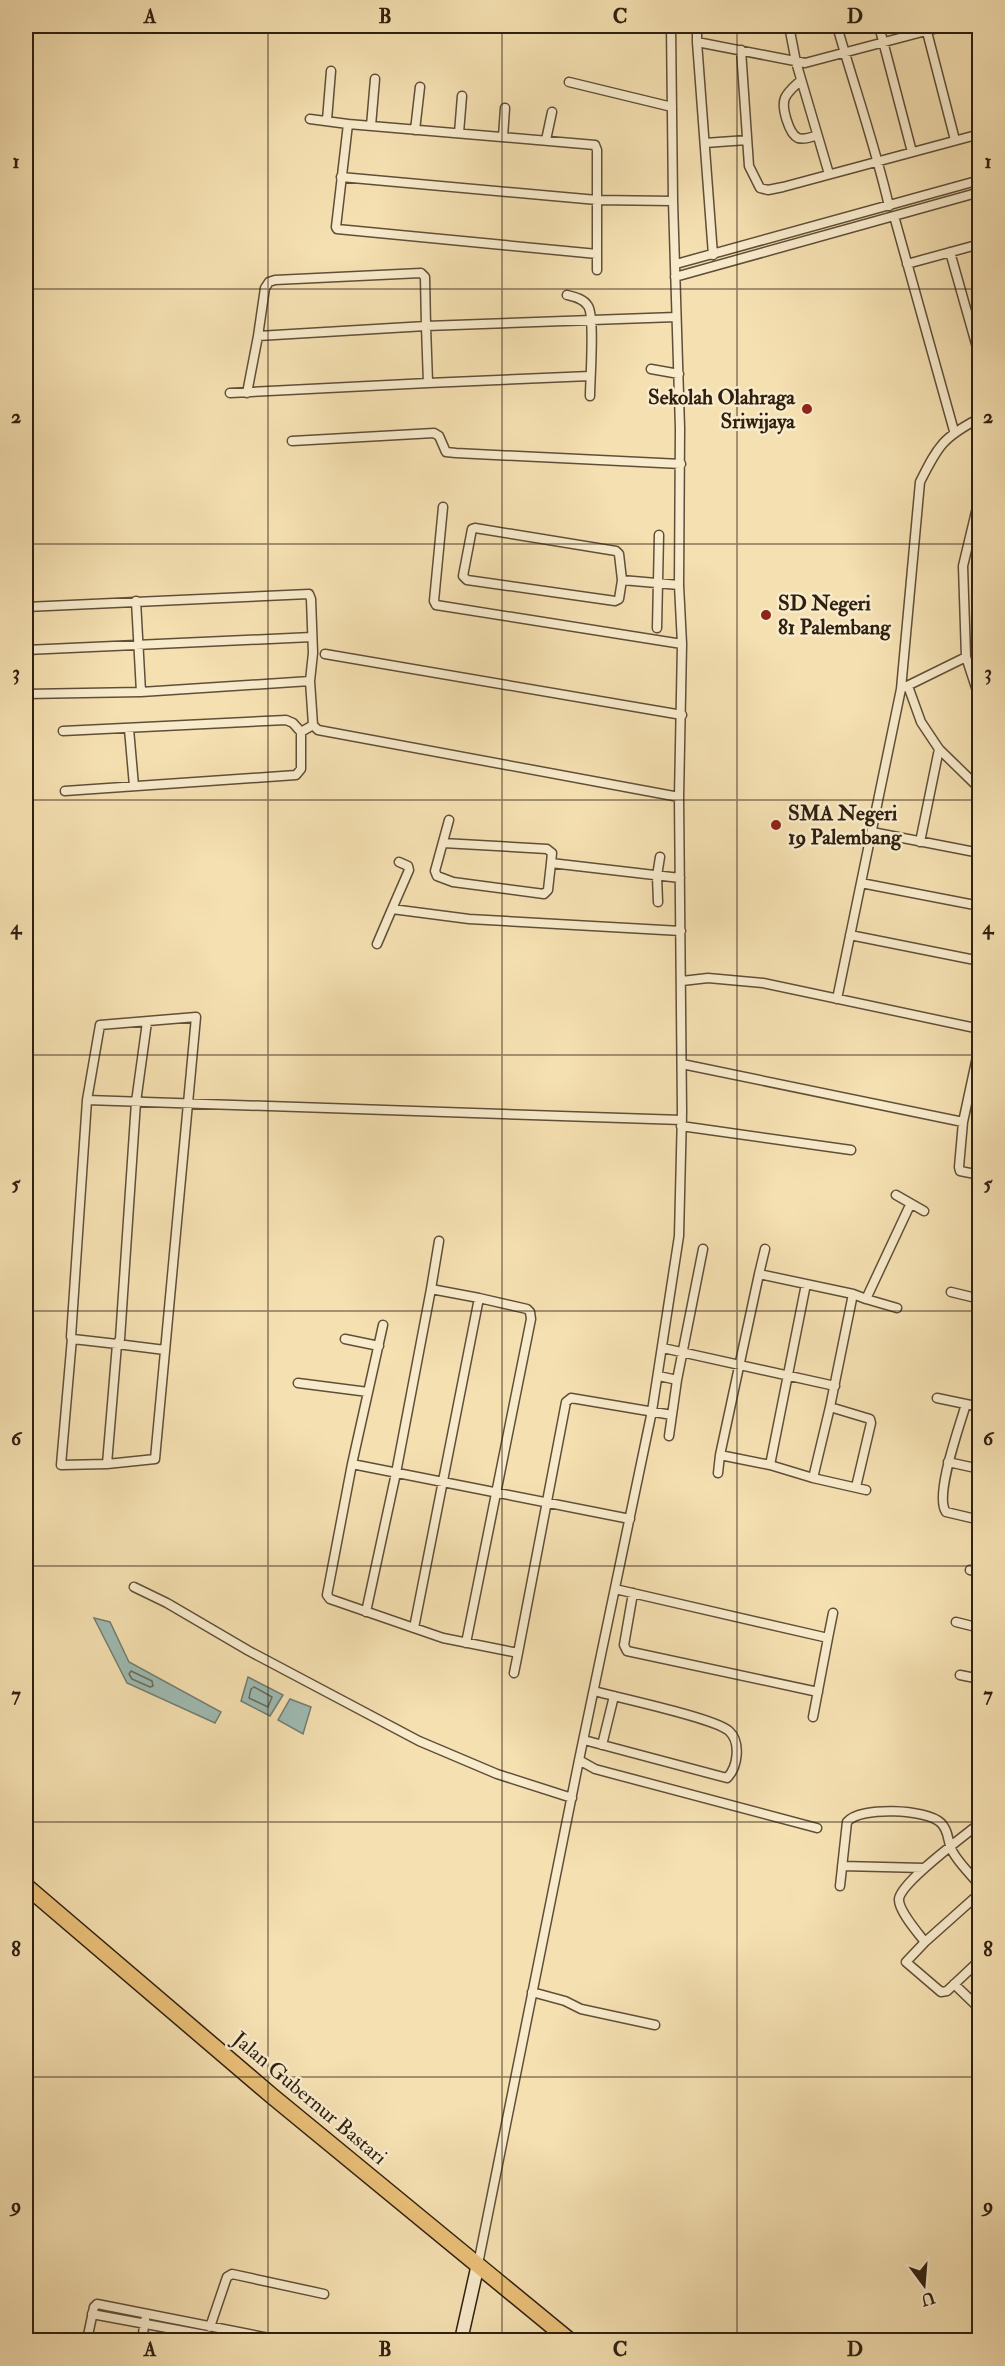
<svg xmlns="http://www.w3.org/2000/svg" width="1005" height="2366" viewBox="0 0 1005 2366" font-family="'IM FELL Double Pica',serif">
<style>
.water{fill:#9ebbb3;stroke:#717d72;stroke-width:1.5}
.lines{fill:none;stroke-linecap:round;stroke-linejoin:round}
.shore{stroke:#666d62;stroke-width:1.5}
.street-casing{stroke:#604f38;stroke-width:11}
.secondary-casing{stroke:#2e1f10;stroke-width:15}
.highway-casing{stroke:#2e1f10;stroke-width:18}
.street{stroke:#f8ebcc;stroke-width:8}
.secondary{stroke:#f8ebcc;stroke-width:12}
.highway{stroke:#eac078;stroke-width:15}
.grid{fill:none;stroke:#2e1f10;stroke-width:1.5;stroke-opacity:0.55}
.poi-dot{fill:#8f2418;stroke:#f8ebcc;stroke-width:2}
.labels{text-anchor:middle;stroke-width:5;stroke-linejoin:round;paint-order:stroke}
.poi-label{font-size:21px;font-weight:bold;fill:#2e1f10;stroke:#f8ebcc;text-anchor:start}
.street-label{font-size:21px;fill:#2e1f10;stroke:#f8ebcc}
.neatline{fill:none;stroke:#2e1f10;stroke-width:2}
.grid-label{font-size:20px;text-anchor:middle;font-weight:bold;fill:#2e1f10}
</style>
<rect width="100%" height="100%" fill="#f5e0b1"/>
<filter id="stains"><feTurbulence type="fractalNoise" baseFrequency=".00333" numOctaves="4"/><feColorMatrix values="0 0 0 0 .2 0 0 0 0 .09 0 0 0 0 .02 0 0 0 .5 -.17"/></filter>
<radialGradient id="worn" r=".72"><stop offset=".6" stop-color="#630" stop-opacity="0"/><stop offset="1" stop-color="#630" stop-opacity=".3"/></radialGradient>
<path class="water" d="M94,1618l16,4 19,40 92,50 -6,11 -88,-40z
M248,1677l35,18 -13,21 -29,-15z
M290,1699l21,8 -8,27 -25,-14z"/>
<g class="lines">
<path class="shore" d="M131,1671l21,10 1,5 -3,1 -18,-8 -3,-5z
M254,1687l18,10 -4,10 -19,-9 2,-9z"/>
<g class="street-casing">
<path id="street" d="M697,26v16l108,21 140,-37
M789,26l7,36 33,112
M837,26c17,60 38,119 52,180
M879,26l33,126
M976,26l4,13
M926,28l29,112
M697,42l16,213
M741,50l8,116 11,22 8,2 15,-3 197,-53
M801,80c-5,5 -13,11 -16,18 -4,9 4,36 13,40 6,2 14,-1 19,-3
M569,82l103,25
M310,119l38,5 -12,103 1,2 260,25
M327,120l4,-49
M348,124l247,21 2,5v120
M371,126l4,-47
M415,130l5,-43
M459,133l3,-37
M503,137l2,-29
M546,140l6,-28
M705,143l42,-3
M341,177l256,23 76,1
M894,216l60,215
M950,252l30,106
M676,264l304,-84
M907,264l73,-20
M421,273l4,4 1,49 -168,10 7,-48 4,-6 6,-2z
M675,277l305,-85
M567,295c8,2 17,4 21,11 7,10 2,75 2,90
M651,369l28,5
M428,383l162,-7
M230,393l198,-10 -2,-57 250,-9
M247,393l11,-57
M292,441l142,-8 5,3 7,16 10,1 225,11
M980,495l-17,71 3,91 14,43
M443,507l-9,94 2,4 246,39
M622,580l-3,-26 -3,-3 -141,-23 -3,1 -9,47 4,4 148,21 4,-2 3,-19 57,5
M136,601l5,91
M26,607l283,-13 2,5 2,54 -3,28
M657,628l2,-93
M26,650l286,-13
M325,654l357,61
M908,686l13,36 18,27 41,40
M905,687l61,-30
M26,694l115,-2 169,-11 3,44 5,5 361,67
M129,729l5,57
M63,731l223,-11 7,3 8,9 12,-7
M65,791l231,-16 5,-6v-37
M449,820l-14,51 2,5 16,6 91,12 4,-4 3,-27 129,15
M872,832l108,21
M920,842l19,-93
M443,843l104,6 5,4 -1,10
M399,862l9,4 1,4 -17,39 77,10 212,12
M861,883l119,23
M658,902l-1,-26 3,-19
M850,935l130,26
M377,944l15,-35
M682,981l26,-3 55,5 217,46
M837,999l64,-310 19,-207c18,-36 23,-45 60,-64
M147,1022l-11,80 -16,237 -3,5 -44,-5 -2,-2 16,-237 13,-75 96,-8 -41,442 -48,5 10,-120 48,6
M980,1043l-17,79 -4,45 1,4 20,4
M682,1064l281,58
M87,1100l595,20
M681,1126l170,24
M896,1195l28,16
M759,1274l6,-25
M806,1284l-36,181 43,13
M431,1289l8,-48
M951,1292l29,7
M853,1294l13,5 44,-94
M866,1299l31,9
M72,1338l-11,127 46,-1
M345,1339l34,7
M663,1348l172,38
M659,1376l18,4
M298,1383l70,9
M937,1398l43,9
M966,1404c-6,21 -32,92 -20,108l34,8
M830,1407l40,12 1,4 -15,64
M669,1436l8,-56 26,-131
M720,1455l50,10
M948,1462l32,7
M352,1464l31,-139
M718,1473l2,-18 39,-181 94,20 -23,113 -17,71 53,12
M630,1519c-93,-18 -185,-37 -278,-55l-25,131 3,4 113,39 75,15 48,-251 5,-4 101,17
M970,1570l10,2
M134,1587l33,16 82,48 170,90 78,33 75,24
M615,1589l213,49 -15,79
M633,1593l-9,52 3,6 191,41
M366,1612l30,-139 35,-184 48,9
M956,1622l24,6
M414,1628l65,-330 48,11 3,3 1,7 -65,324
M828,1638l5,-25
M514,1673l4,-20
M960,1675l20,4
M584,1740l143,38c11,-11 14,-36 2,-47 -14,-13 -110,-33 -135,-40
M602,1745l12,-49
M579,1760l16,9 222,59
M980,1823c-16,13 -79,59 -81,76 -1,11 19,34 26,43l55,-49
M842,1866l82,2
M840,1886l7,-64c13,-16 80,-13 94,1 8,8 6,16 10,25 4,12 21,27 29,38
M925,1942l-19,20 35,30 6,-1 33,-31
M954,1984l26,25
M532,1992l33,9 16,8 74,16
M478,2264l101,-504 73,-349 27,-175 3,-124 -3,-315 3,-153 -3,-59 1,-157 -7,-227 -2,-175
M92,2314l140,26
M210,2327l17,-50 5,-3 92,20
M87,2340l7,-33 3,-3 182,36
M142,2340l3,-20"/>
</g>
<g class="secondary-casing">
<path id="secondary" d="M461,2340l17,-76"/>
</g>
<g class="highway-casing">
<path id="highway" d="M26,1886l246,210 297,244"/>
</g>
<use href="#street" class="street"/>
<use href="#secondary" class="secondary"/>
<use href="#highway" class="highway"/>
</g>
<path class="grid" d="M268,26v2314M502,26v2314M737,26v2314M26,289h954M26,544h954M26,800h954M26,1055h954M26,1311h954M26,1566h954M26,1822h954M26,2077h954"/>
<g class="poi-dot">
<circle cx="807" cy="409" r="6"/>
<circle cx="766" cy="615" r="6"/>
<circle cx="776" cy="825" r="6"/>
</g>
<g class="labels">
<g class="poi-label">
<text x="795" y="404" text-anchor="end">Sekolah Olahraga<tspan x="795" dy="24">Sriwijaya</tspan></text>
<text x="778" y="610">SD Negeri<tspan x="778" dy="24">81 Palembang</tspan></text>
<text x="788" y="820">SMA Negeri<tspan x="788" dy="24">19 Palembang</tspan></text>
</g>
<g class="street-label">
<text transform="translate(310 2098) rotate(40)" y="7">Jalan Gubernur Bastari</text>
</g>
</g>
<rect width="1005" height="2366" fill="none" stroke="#f5e0b1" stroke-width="66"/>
<g transform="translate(924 2285) rotate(164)" stroke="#f8ebcc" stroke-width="4.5" paint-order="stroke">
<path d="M0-4.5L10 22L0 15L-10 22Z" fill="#2e1f10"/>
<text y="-9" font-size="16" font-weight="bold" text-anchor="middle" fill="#2e1f10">U</text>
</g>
<rect x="33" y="33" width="939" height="2300" class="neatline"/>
<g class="grid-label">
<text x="150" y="23">A</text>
<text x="385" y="23">B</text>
<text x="620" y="23">C</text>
<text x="855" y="23">D</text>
<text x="16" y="168">1</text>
<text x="988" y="168">1</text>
<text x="16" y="423">2</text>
<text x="988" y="423">2</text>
<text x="16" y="679">3</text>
<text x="988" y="679">3</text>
<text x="16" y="934">4</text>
<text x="988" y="934">4</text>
<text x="16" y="1190">5</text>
<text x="988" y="1190">5</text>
<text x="16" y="1445">6</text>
<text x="988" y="1445">6</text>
<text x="16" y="1701">7</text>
<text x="988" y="1701">7</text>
<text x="16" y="1956">8</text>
<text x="988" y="1956">8</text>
<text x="16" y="2212">9</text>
<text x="988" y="2212">9</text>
<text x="150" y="2356">A</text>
<text x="385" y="2356">B</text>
<text x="620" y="2356">C</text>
<text x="855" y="2356">D</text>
</g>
<rect width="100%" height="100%" filter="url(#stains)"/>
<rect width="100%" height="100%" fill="url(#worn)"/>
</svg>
